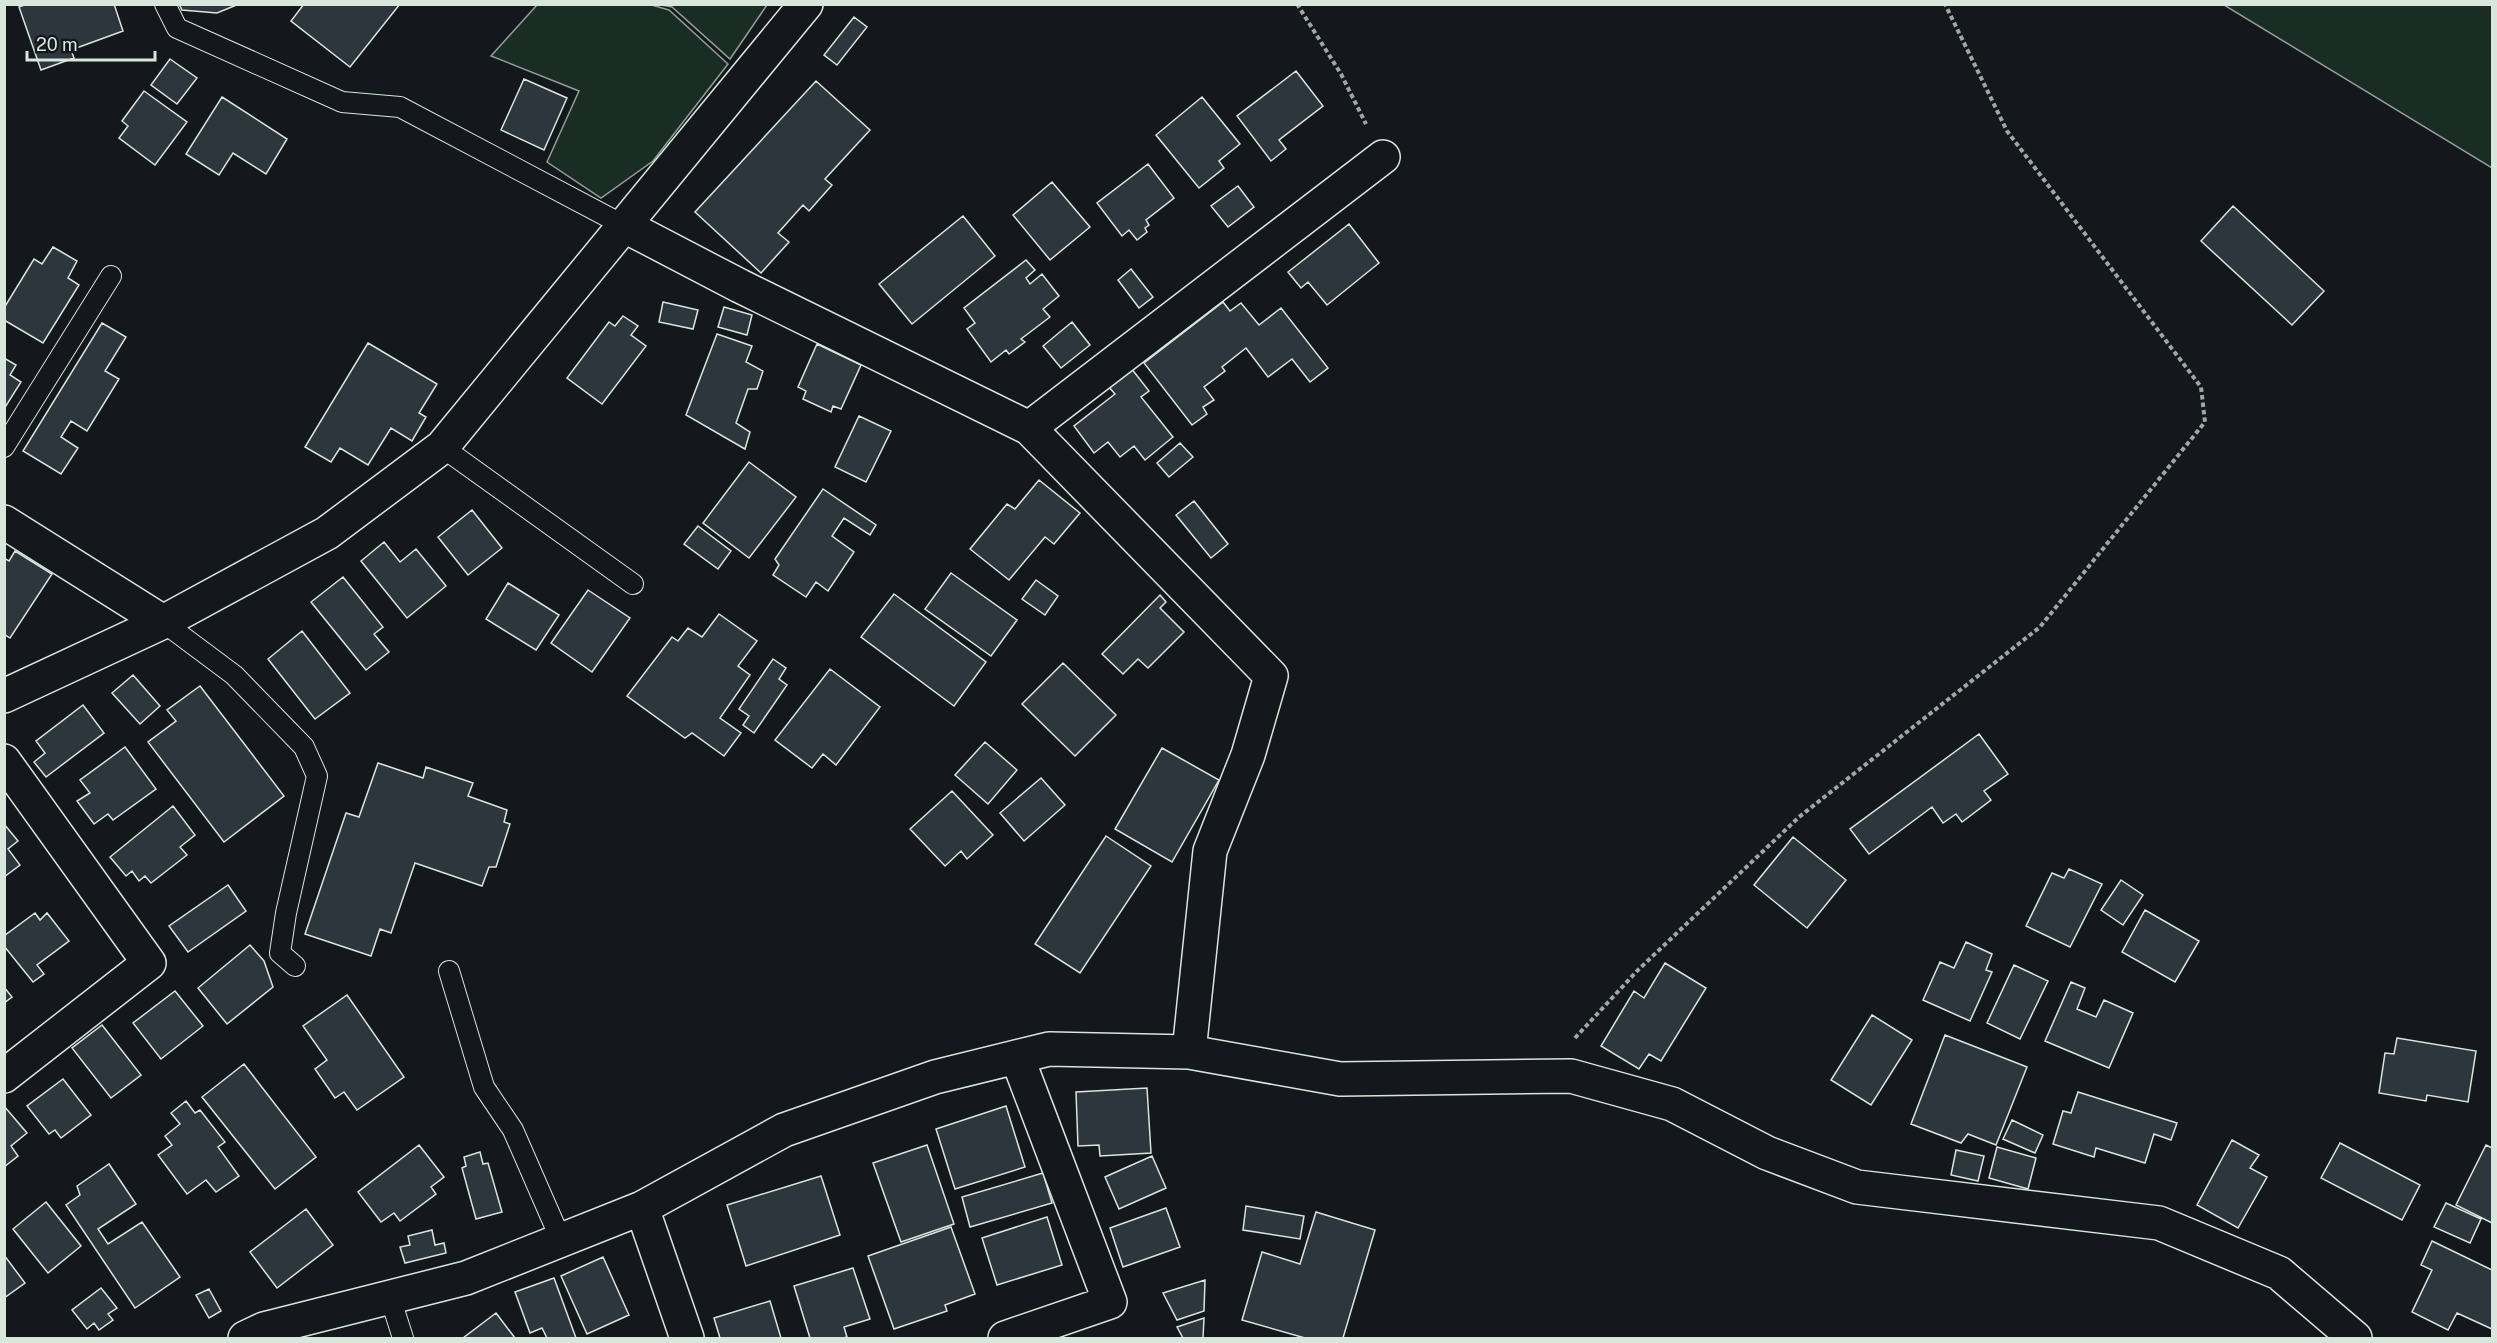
<svg xmlns="http://www.w3.org/2000/svg" width="2497" height="1343" viewBox="0 0 2497 1343" font-family="'Public Sans',sans-serif">
<style>
.green{fill:#1a2d24;stroke:#939e99;stroke-width:1.5}
.building{fill:#2c363c;stroke:#d8e6dc;stroke-width:1.5}
.lines{fill:none;stroke-linecap:round;stroke-linejoin:round}
.service-casing{stroke:#d8e6dc;stroke-width:22}
.minor-casing{stroke:#d8e6dc;stroke-width:36}
.tertiary-casing{stroke:#d8e6dc;stroke-width:36}
.path{stroke:#9da8a2;stroke-width:4;stroke-dasharray:4.5 3;stroke-linecap:butt}
.service{stroke:#14181c;stroke-width:20}
.minor{stroke:#14181c;stroke-width:33}
.tertiary{stroke:#14181c;stroke-width:33}
</style>
<rect width="100%" height="100%" fill="#14181c"/>
<path class="green" d="M648,4l21,6 59,54 -75,97 -52,37 -54,-36 32,-71 -88,-35 46,-51z
M661,5l106,-1v1l-37,54 -58,-52z
M2224,5h268v163z"/>
<path class="building" d="M27,4h87l9,27 -52,19 3,8 -33,12 -22,-63z
M179,4h60l-22,9 -35,-3z
M304,4h96l-50,63 -59,-46z
M854,17l13,10 -30,38 -13,-10z
M170,59l27,19 -20,26 -26,-19z
M1296,71l27,35 -44,34 7,9 -15,12 -34,-45z
M524,79l43,19 -23,52 -43,-20z
M816,81l54,49 -45,49 7,6 -23,26 -6,-6 -25,28 11,9 -28,31 -66,-61z
M144,91l43,31 -32,43 -36,-27 9,-12 -6,-5z
M222,97l65,42 -21,35 -33,-21 -14,22 -33,-21z
M1202,97l38,47 -21,17 5,7 -25,20 -43,-53z
M1148,164l26,34 -28,22 3,5 -4,3 2,4 -10,8 -8,-10 -7,6 -25,-33z
M1052,182l38,45 -40,33 -37,-45z
M1238,186l16,21 -26,20 -17,-21z
M2233,206l91,85 -32,34 -91,-84z
M963,216l32,40 -83,68 -33,-40z
M1349,224l30,39 -52,42 -19,-23 -7,6 -13,-16z
M53,247l24,14 -9,17 11,7 -36,58 -39,-23v-12l30,-49 8,5z
M1026,260l9,10 -9,8 4,6 12,-10 17,22 -16,13 7,8 -29,22 4,3 -16,12 -3,-4 -15,12 -24,-33 8,-6 -11,-15z
M1131,269l22,28 -14,11 -21,-28z
M663,302l35,8 -5,19 -34,-7z
M1223,302l7,9 11,-8 18,22 22,-17 47,60 -18,14 -18,-23 -24,18 -22,-29 -24,19 3,4 -21,16 10,13 -11,7 4,7 -15,11 -48,-62z
M724,307l28,8 -5,20 -29,-8z
M623,316l15,10 -7,9 15,11 -44,58 -35,-26 42,-56 6,4z
M1072,322l18,23 -29,23 -18,-22z
M102,323l24,14 -21,34 14,8 -32,52 -16,-10 -10,16 17,11 -17,26 -38,-23z
M717,334l35,12 -6,16 17,9 -6,18h-9l-12,34 14,9 -5,17 -59,-34z
M368,343l69,41 -18,29 7,4 -14,24 -21,-13 -23,37 -28,-17 -9,14 -26,-15z
M817,344l44,21 -20,44 -8,-3 -2,6 -28,-13 3,-8 -8,-4z
M4,358l12,7 -6,10 11,7 -17,27z
M1131,368l18,23 -8,6 32,40 -28,23 -11,-14 -14,11 -12,-15 -14,11 -20,-27 41,-32 -7,-8z
M859,416l32,15 -25,51 -31,-15z
M1180,443l13,14 -24,20 -12,-14z
M749,462l47,35 -47,61 -46,-35z
M1039,480l41,33 -26,31 -9,-7 -36,43 -39,-31 37,-45 8,5z
M823,489l53,36 -6,10 -26,-17 -12,18 22,16 -26,39 -12,-9 -10,15 -33,-22 6,-10 -4,-6z
M1194,501l34,43 -17,14 -35,-43z
M472,510l30,38 -34,27 -30,-38z
M698,526l33,25 -13,18 -34,-25z
M384,542l16,20 16,-13 30,37 -39,32 -46,-57z
M15,551l37,23 -42,64 -6,-4v-76l5,3z
M951,573l66,47 -26,36 -66,-47z
M343,577l40,50 -9,7 15,18 -23,18 -55,-68z
M1036,580l22,16 -13,19 -23,-16z
M508,583l51,32 -23,35 -50,-31z
M588,590l42,28 -38,54 -41,-29z
M894,594l92,68 -32,44 -93,-69z
M1160,595l6,7 -6,6 24,24 -36,36 -10,-9 -15,15 -21,-20z
M719,614l38,27 -19,25 12,9 -30,43 21,15 -17,23 -32,-23 -7,5 -58,-42 45,-59 6,4 10,-13 14,9z
M302,631l48,62 -35,26 -47,-60z
M773,659l13,9 -7,11 8,6 -33,48 -11,-8 6,-9 -10,-7z
M1063,663l53,52 -41,41 -53,-52z
M830,669l50,38 -44,58 -13,-11 -11,14 -37,-28z
M133,675l27,31 -20,18 -28,-31z
M200,686l84,110 -60,46 -76,-100 28,-21 -9,-11z
M83,705l21,28 -58,44 -12,-15 11,-9 -9,-12z
M1979,734l29,40 -24,17 7,9 -29,22 -6,-8 -13,9 -11,-16 -63,47 -19,-25z
M985,742l32,28 -29,34 -33,-29z
M125,747l31,42 -43,31 -5,-6 -14,10 -17,-23 13,-8 -10,-13z
M1162,748l57,32 -47,82 -57,-33z
M378,763l45,15 3,-11 47,16 -5,13 39,14 -3,12 6,2 -14,43h-7l-7,19 -67,-23 -24,70 -11,-4 -9,27 -66,-22 41,-121 13,4z
M1041,778l24,27 -41,36 -24,-28z
M952,791l41,44 -26,24 -6,-8 -16,15 -35,-37z
M173,806l22,29 -15,12 7,8 -36,28 -6,-7 -6,5 -7,-10 -6,5 -16,-19z
M4,824l14,17 -10,8 12,16 -16,12z
M1106,836l45,30 -71,107 -45,-29z
M1793,837l53,43 -39,48 -53,-43z
M2069,869l33,15 -32,63 -44,-21 26,-53 12,5z
M2121,880l22,15 -20,30 -22,-15z
M228,885l18,26 -58,41 -19,-26z
M2145,910l54,31 -24,41 -53,-30z
M35,913l5,7 7,-7 22,28 -32,24 7,9 -11,8 -29,-36v-10z
M1966,942l26,12 -6,16 6,2 -22,49 -47,-21 17,-38 14,6z
M250,945l14,16 9,26 -46,37 -29,-36z
M1665,963l41,25 -45,73 -12,-7 -10,15 -38,-23 33,-55 10,7z
M2014,965l34,16 -28,58 -33,-16z
M2071,982l14,6 -8,21 19,8 8,-17 29,13 -24,55 -64,-27z
M4,987l8,10 -8,6z
M175,991l28,35 -42,33 -28,-36z
M347,995l57,82 -47,33 -13,-18 -9,6 -20,-29 12,-9 -24,-34z
M1872,1015l40,25 -41,65 -40,-25z
M102,1025l39,50 -30,23 -39,-50z
M1945,1035l82,32 -31,78 -28,-11 -7,9 -50,-19z
M2397,1038l79,13 -8,51 -41,-7 -1,6 -47,-8 6,-40 9,1z
M244,1064l72,93 -41,32 -73,-92z
M63,1079l28,36 -30,23 -6,-8 -6,4 -22,-28z
M1147,1088l4,65 -51,3 -1,-11 -21,1 -2,-54z
M2078,1092l99,31 -6,17 -17,-6 -9,29 -49,-15 -2,9 -41,-13 10,-33 8,2z
M186,1101l9,12 5,-3 25,32 -7,5 21,29 -23,16 -10,-12 -19,14 -29,-39 14,-10 -7,-9 15,-12 -9,-11z
M4,1106l23,27 -16,13 7,10 -14,11z
M1006,1106l19,61 -70,22 -19,-60z
M2012,1120l31,15 -8,18 -32,-14z
M2232,1140l27,15 -9,13 17,9 -29,51 -41,-23z
M2340,1143l80,42 -18,35 -81,-42z
M419,1145l25,32 -13,10 5,7 -36,27 -6,-8 -13,9 -23,-30z
M927,1145l27,79 -53,18 -28,-79z
M2486,1145l6,3v75l-36,-18z
M1997,1147l39,11 -8,31 -39,-11z
M1956,1150l28,6 -6,25 -27,-6z
M480,1152l3,12 5,-1 14,49 -26,7 -14,-51 4,-2 -2,-9z
M1152,1156l14,32 -47,21 -14,-32z
M109,1164l27,40 -38,25 10,15 34,-22 38,55 -45,31 -69,-103 14,-10 -3,-9z
M1043,1173l9,30 -82,24 -8,-30z
M821,1176l19,59 -94,31 -19,-61z
M46,1202l35,44 -33,27 -35,-44z
M2446,1203l35,16 -11,24 -36,-16z
M1246,1206l58,10 -4,23 -57,-9z
M1166,1208l14,39 -57,20 -13,-39z
M306,1209l27,36 -56,43 -27,-36z
M1316,1212l59,18 -32,108h-38l-63,-18 20,-68 38,12z
M1047,1217l15,48 -65,20 -15,-47z
M951,1227l24,67 -30,11 2,6 -53,18 -26,-73z
M432,1230l3,15 9,-2 2,10 -41,10 -5,-16 10,-2 -2,-9z
M2432,1241l60,29v59l-35,-16 -9,17 -36,-18 20,-42 -11,-5z
M4,1255l21,28 -21,15z
M603,1257l26,58 -42,19 -26,-58z
M853,1268l17,51 -26,8 3,10 -4,1h-33l-16,-52z
M554,1278l22,60h-29l-5,-10 -12,5 -15,-41z
M1205,1280l-1,31 -27,9 -14,-27z
M101,1288l16,20 -9,6 5,6 -14,10 -5,-7 -7,6 -15,-19z
M209,1289l12,22 -12,7 -13,-23z
M770,1301l11,37h-61l-6,-20z
M496,1313l19,25h-52z
M1204,1318l-1,20h-20l-6,-11z"/>
<g class="lines">
<g class="service-casing">
<path id="service" d="M165,4l12,24 165,74 58,5 225,119
M4,447l107,-171
M442,447l191,137
M163,622l71,53 70,72 13,29 -31,137 -6,40 15,13
M449,971l35,116 29,43 48,110
M390,1297l13,41"/>
</g>
<g class="minor-casing">
<path id="minor" d="M625,226l115,60 289,142 242,248 -23,79 -38,96 -21,201
M1029,428l354,-271
M4,522l159,100
M4,761l145,202 -145,113
M642,1208l45,130
M245,1338l19,-9 202,-51 176,-70 142,-78 151,-53 114,-28 140,3 151,27 231,-3 101,28 95,49 90,34 302,36 120,50 76,65
M1005,1338l105,-36 -93,-245"/>
</g>
<g class="tertiary-casing">
<path id="tertiary" d="M4,696l159,-74 164,-89 115,-86 364,-443"/>
</g>
<path class="path" d="M1297,4l44,70 25,50
M1575,1038l63,-68 161,-153 241,-190 165,-205 -4,-35 -194,-256 -62,-127"/>
<use href="#service" class="service"/>
<use href="#minor" class="minor"/>
<use href="#tertiary" class="tertiary"/>
</g>
<rect width="2497" height="1343" fill="none" stroke="#d8e6dc" stroke-width="12"/>
<path d="M27 51v9h128v-9" fill="none" stroke="#d8e6dc" stroke-width="3"/>
<text x="36" y="51" font-size="18" fill="#d8e6dc" stroke="#14181c" stroke-width="4.5" paint-order="stroke">20 m</text>
</svg>
